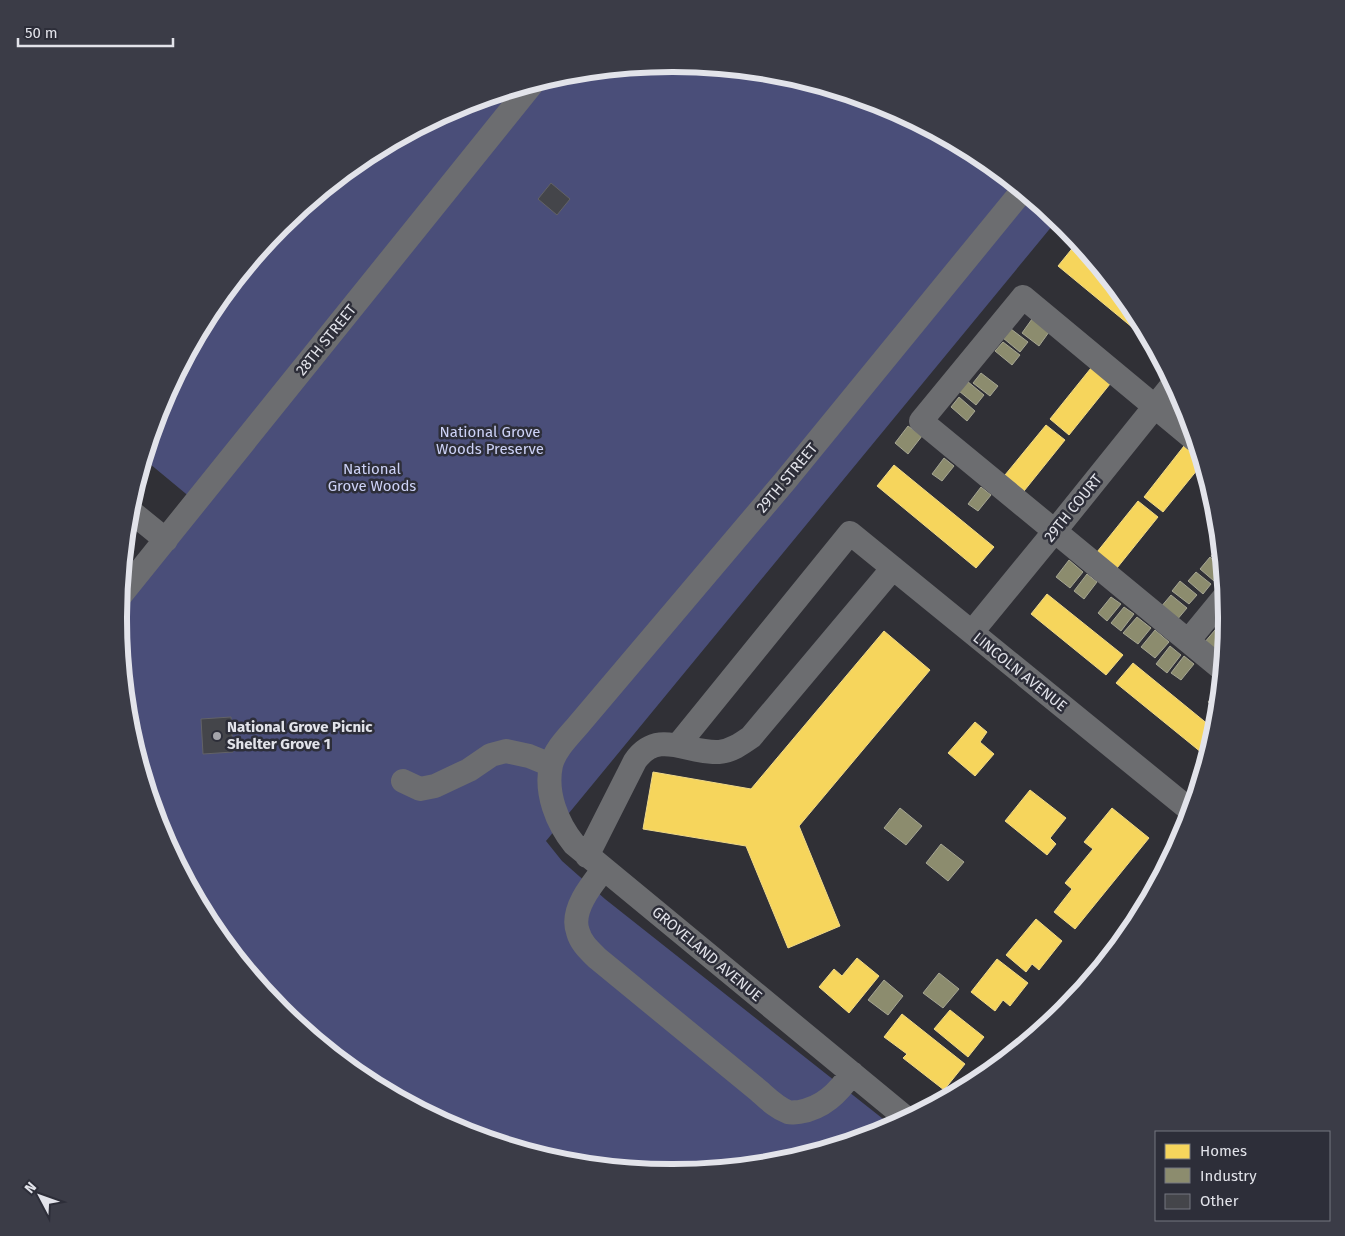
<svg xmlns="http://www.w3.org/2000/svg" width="1345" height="1236" viewBox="0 0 1345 1236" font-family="'Fira Sans',sans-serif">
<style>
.green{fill:#4a4e79}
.homes{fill:#f6d55c;stroke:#f0d987}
.industry{fill:#8c8c6e;stroke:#a6a693}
.building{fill:#44454a;stroke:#626267}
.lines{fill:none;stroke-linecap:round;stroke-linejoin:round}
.minor{stroke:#6c6d70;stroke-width:24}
.poi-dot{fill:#a4a4ab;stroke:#2d2e39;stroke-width:2}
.labels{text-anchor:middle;stroke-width:5;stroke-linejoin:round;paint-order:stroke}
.street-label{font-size:15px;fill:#e2e3ea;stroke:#2d2e39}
.park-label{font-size:15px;fill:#cdd2f6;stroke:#2d2e39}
.poi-label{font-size:15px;font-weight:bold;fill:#e2e3ea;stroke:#2d2e39;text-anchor:start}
.rim{fill:none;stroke:#e2e3ea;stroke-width:6}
</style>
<rect width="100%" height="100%" fill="#303036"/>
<path class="green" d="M673,64l108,10 104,32 96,51 76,63 -511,621 16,20 43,38 287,227 -8,4 -104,32 -108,10 -108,-10 -104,-32 -96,-51 -84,-69 -68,-84 -52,-96 -31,-104 -11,-108 4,-37 69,-83 -47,-39 17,-53 51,-96 69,-84 84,-69 96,-51 104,-32z"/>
<path class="homes" d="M1075,245l15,12 43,53 17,32 -92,-76z
M1091,368l19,16 -41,51 -19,-16z
M1046,425l19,15 -41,51 -19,-16z
M1184,446l17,13 1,5 -39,48 -19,-15z
M894,465l100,82 -18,21 -99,-82z
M1138,501l20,16 -41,51 -20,-16z
M1047,594l76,61 -17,20 -75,-61z
M884,631l46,39 -131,156 41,100 -52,22 -42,-102 -103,-17 10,-57 98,17z
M1133,663l82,67 -8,27 -91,-74z
M975,722l12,10 -7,10 14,12 -19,22 -27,-23z
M1030,790l36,28 -16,20 6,6 -9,11 -42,-34z
M1112,808l37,30 -74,91 -21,-17 18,-23 -7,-6 28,-34 -9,-7z
M1036,919l26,22 -23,29 -7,-6 -6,8 -20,-17z
M857,958l22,18 -30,37 -30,-26 15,-18 8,7z
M997,959l31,24 -18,23 -7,-6 -8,11 -24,-19z
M950,1010l34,27 -16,20 -34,-28z
M902,1014l63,50 -21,26 -41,-32 4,-4 -23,-17z"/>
<path class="industry" d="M1032,319l17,13 -10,14 -17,-13z
M1011,329l17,13 -8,10 -17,-14z
M1003,342l17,13 -8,10 -17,-14z
M981,373l17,13 -8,10 -17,-13z
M967,381l17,14 -8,10 -17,-14z
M959,397l16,14 -8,10 -16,-14z
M908,426l14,10 -14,18 -13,-11z
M944,458l10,8 -12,15 -10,-7z
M981,487l10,8 -13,16 -10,-7z
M1220,545l2,20 -11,-9z
M1210,557l12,10v4l-8,10 -14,-12z
M1069,560l14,12 -13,16 -14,-11z
M1196,572l15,12 -8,10 -15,-13z
M1087,574l10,8 -13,17 -10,-8z
M1180,581l17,14 -8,9 -17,-13z
M1171,595l16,13 -11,13 -16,-13z
M1111,597l10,7 -14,17 -9,-8z
M1124,607l10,7 -13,17 -10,-8z
M1223,616l4,3 -2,16 -10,-9z
M1137,617l14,11 -13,16 -15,-11z
M1155,630l14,12 -14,16 -14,-11z
M1215,630l10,8 -2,13 -4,5 -15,-13z
M1170,646l11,9 -14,18 -11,-9z
M1184,656l10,8 -13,16 -10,-7z
M1220,688l-2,21 -10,-7z
M900,808l22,18 -16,19 -22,-17z
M941,844l23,18 -16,19 -22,-18z
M939,973l20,16 -16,19 -20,-15z
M884,980l19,16 -15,19 -20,-15z"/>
<path class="building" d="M551,183l19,16 -13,16 -19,-16z
M231,717l2,35 -30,2 -2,-35z"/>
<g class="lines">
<path class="minor" d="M1195,440l-172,-143 -102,124 301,248
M129,510l37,30
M120,596l412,-512
M972,632l82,-100 119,-148
M1188,641l37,-45
M678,745l172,-212 340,277
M403,781l17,8 15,-3 34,-16 22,-15 15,-4 23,5 22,9
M587,856l48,-95c23,-33 53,-7 84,-9 12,-1 22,-8 32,-15l142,-169
M604,869c-13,16 -34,42 -26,63 3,11 11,18 19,26l162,133c9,8 18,17 29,21 4,1 7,0 11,0 24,-4 39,-19 53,-39
M906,1118l-332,-274c-17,-21 -29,-51 -23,-79 4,-16 19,-30 29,-42l205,-242 237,-290"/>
</g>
<circle class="poi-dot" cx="217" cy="736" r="5"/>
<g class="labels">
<g class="street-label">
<text transform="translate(326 340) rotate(-51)" y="5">28TH STREET</text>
<text transform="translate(787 478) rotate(-50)" y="5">29TH STREET</text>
<text transform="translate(1073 508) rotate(-51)" y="5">29TH COURT</text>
<text transform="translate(1020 672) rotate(39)" y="5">LINCOLN AVENUE</text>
<text transform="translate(707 954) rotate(40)" y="5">GROVELAND AVENUE</text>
</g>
<g class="park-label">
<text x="490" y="437">National Grove<tspan x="490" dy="17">Woods Preserve</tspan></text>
<text x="372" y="474">National<tspan x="372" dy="17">Grove Woods</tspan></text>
</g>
<g class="poi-label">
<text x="227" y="732">National Grove Picnic<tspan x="227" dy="17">Shelter Grove 1</tspan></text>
</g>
</g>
<path d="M0 0H1345V1236H0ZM672 72H673A545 545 0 0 1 1218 617V619A545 545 0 0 1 673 1164H672A545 545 0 0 1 127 619V617A545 545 0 0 1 672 72Z" fill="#3b3c47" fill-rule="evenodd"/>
<path class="rim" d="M672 72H673A545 545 0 0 1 1218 617V619A545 545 0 0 1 673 1164H672A545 545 0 0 1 127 619V617A545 545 0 0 1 672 72Z"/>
<rect x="1155" y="1131" width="175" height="90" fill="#2d2e39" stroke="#757680"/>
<rect x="1165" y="1144" width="25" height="15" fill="#f6d55c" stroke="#757680"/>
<text x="1200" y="1156" font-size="15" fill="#e2e3ea">Homes</text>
<rect x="1165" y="1168" width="25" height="15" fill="#8c8c6e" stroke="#757680"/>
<text x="1200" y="1181" font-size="15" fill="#e2e3ea">Industry</text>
<rect x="1165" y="1194" width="25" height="15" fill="#44454a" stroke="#757680"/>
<text x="1200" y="1206" font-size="15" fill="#e2e3ea">Other</text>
<g transform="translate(40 1196) rotate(311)" stroke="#2d2e39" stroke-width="4" paint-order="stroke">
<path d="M0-4L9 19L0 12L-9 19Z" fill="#e2e3ea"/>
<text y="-8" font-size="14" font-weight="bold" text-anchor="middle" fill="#e2e3ea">N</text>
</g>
<path d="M18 38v8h155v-8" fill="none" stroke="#e2e3ea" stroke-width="2.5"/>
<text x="25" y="38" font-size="15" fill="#e2e3ea" stroke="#2d2e39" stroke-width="4" paint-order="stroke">50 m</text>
</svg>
